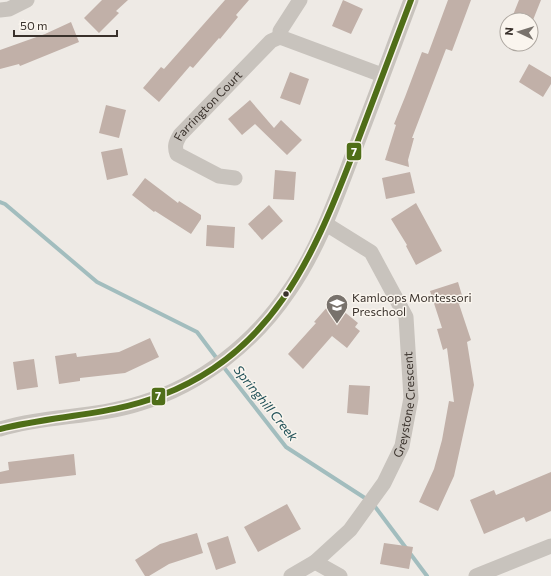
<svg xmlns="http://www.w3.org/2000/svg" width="551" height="576" viewBox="0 0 551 576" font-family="Commissioner,sans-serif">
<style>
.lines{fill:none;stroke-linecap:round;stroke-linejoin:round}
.stream{stroke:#a2bdbe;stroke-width:4}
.building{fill:#c1b0a8}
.minor{stroke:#c8c3bd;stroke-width:15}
.bus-1-casing{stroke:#faf5ee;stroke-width:9}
.bus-1{stroke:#4f6e18;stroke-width:6}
.bus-dot{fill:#39312b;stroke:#faf5ee;stroke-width:1.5}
.labels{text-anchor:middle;stroke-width:3;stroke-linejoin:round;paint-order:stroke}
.street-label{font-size:12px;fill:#39312b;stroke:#faf5ee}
.poi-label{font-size:12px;fill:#39312b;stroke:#faf5ee;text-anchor:start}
.water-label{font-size:13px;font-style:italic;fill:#235259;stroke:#faf5ee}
.line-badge{stroke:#faf5ee;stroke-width:1.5}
.badge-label{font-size:11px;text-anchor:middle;font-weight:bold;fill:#fff}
</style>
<rect width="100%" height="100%" fill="#eeeae5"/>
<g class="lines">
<path class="stream" d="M0,202l5,2 92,78 100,50 21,28
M222,365l64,82 82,53
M373,504l54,72"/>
</g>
<path class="building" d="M102,0h26l-12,11 3,2 -20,20 -15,-15z
M225,0h24l-13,15 2,2 -18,22 -1,-1 -26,30 -3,-2 -31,36 -16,-14 18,-21 3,2z
M343,0l20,9 -12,25 -19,-8z
M448,0h23l-19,51 -6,-2 -34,89h2l-6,22 1,7 -24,-7 11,-35 -2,-1 11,-27 17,-45 6,2z
M519,0h22l-8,20h-22z
M71,22l8,20 -59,24 -1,-2 -19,5v-19l45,-16z
M529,64l22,13v7l-8,13 -24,-15z
M290,72l19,7 -9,26 -20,-7z
M250,100l24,28 7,-8 21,20 -15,15 -32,-31 -13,11 -14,-16z
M106,105l20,5 -7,28 -20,-5z
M122,148l6,27 -21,5 -6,-28z
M275,170l21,2 -2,28 -21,-1z
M410,172l5,21 -29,6 -4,-21z
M145,178l33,25 1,-2 22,14v4l-10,15 -36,-23 -1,1 -22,-17z
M416,203l26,48 -26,14 -10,-19 1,-1 -16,-26z
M269,205l14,16 -21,19 -14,-16z
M207,225l28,2 -1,21 -28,-2z
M458,282l6,20 -5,2 12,36 -4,2 7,43 -20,91 -16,35 -19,-9 15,-33 8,-29 7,-39 5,1 -7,-54 -4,2 -6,-21 5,-1 -12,-37z
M329,305l4,4 3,-4 22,18 -3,4 5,4 -13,17 -15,-12 -29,33 -15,-15 28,-31 -2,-1z
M150,338l9,19 -34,16 -45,5v3l-21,3 -4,-28 21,-3 1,4 42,-5z
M34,359l4,28 -21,3 -4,-28z
M349,385l21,1 -2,29 -21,-2z
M74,454l2,21 -76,9v-12l9,-2 -1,-8z
M551,472v39l-25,11 -2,-5 -40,17 -14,-34 24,-10 2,5z
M287,504l14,25 -43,23 -14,-25z
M197,533l6,20 -34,11 -20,12h-4l-10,-16 25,-16z
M228,536l8,27 -20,7 -9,-27z
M384,543l29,4 -4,22 -29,-5z"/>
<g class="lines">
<g class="minor">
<path d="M0,10l9,-1 18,-9"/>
<path d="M280,37v-6l20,-31"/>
<path id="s1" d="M235,178l-16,-2 -42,-22c-3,-8 -1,-12 3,-19l91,-94 9,-4 102,38"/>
<path d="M0,429c46,-14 95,-11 141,-26 60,-18 113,-60 148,-112 28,-40 45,-87 62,-132 21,-53 40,-106 60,-159"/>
<path d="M315,562l25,14"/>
<path id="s2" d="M291,576l24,-14 35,-32 34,-47 18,-37 9,-48 -5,-81 -35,-65 -45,-28"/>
<path d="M476,576l75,-30"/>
</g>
<g class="bus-1-casing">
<path id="bus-1" d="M0,429c54,-14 110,-13 162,-34 109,-42 150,-135 189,-236 20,-53 40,-106 60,-159"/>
</g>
<use href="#bus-1" class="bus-1"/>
</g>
<defs>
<g id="school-pin" transform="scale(1.15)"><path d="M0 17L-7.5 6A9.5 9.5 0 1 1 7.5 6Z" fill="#78726c" stroke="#faf5ee"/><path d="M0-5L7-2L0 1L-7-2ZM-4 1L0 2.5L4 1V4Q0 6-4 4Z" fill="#fff"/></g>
</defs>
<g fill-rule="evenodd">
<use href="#school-pin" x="337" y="305"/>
</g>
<circle class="bus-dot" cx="286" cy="294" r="3.5"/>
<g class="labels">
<g class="street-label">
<text dy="4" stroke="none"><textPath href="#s1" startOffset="124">Farrington Court</textPath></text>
<text dy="4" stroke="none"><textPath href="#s2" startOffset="216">Greystone Crescent</textPath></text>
</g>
<g class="poi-label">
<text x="352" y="302">Kamloops Montessori<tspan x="352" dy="14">Preschool</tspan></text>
</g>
<g class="water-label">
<text transform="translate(266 403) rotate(51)" y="5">Springhill Creek</text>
</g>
</g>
<g class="line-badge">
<rect x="346" y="142" width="16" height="19" rx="4" fill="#4f6e18"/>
<rect x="151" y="387" width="15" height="19" rx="4" fill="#4f6e18"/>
</g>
<g class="badge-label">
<text x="354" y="156">7</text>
<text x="158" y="400">7</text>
</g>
<g transform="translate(519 32) rotate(274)"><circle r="19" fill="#faf5ee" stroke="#ada7a0"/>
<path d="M0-3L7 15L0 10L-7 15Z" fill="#78726c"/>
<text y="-6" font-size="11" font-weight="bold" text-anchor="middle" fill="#39312b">N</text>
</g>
<path d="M14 30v6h103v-6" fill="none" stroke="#39312b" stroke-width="2"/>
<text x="20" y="30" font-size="12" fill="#39312b" stroke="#faf5ee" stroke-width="3" paint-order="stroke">50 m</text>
</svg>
